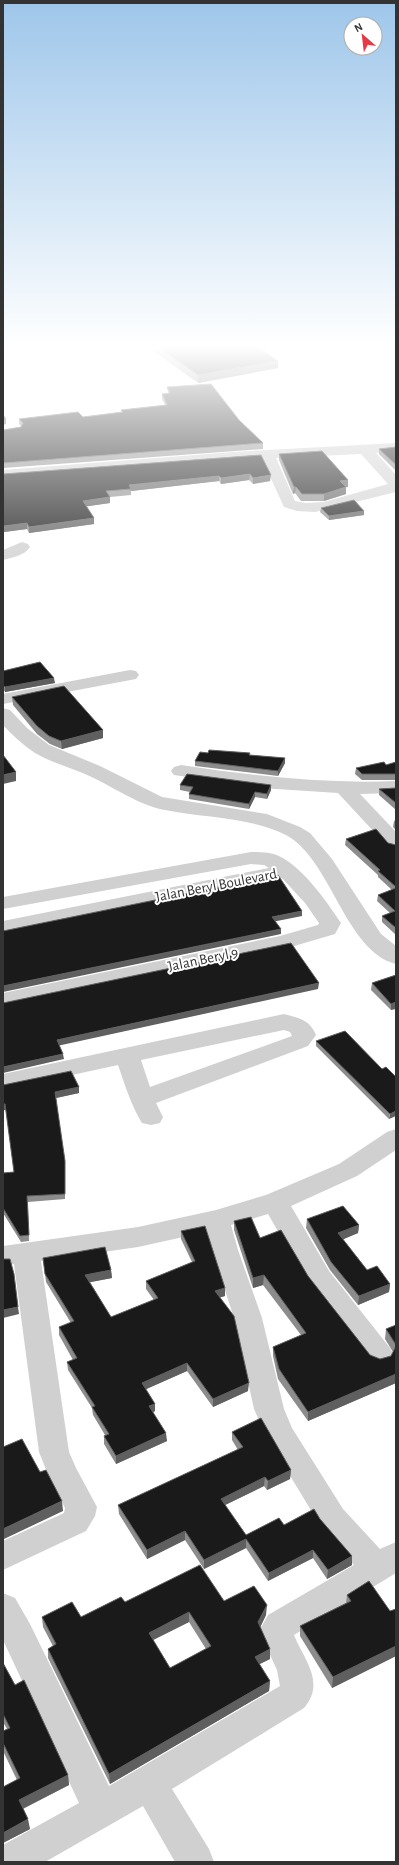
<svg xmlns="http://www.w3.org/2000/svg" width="399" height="1865" viewBox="0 0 399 1865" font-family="'Alegreya Sans',sans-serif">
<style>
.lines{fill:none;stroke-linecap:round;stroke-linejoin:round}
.street{fill:#d0d0d0;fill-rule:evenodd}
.wall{fill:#8c8c8c;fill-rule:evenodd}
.shaded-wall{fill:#5f5f5f}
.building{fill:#1a1a1a;stroke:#5f5f5f;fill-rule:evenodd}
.labels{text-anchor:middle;stroke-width:4;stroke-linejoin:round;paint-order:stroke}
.street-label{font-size:15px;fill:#333;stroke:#fff}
</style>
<rect width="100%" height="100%" fill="#fff"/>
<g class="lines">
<path class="street" d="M396,443v8l-20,2 20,22v17l-81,20 -18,-1 -13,-4 -22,-48 -259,19v-8l230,-18zM361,454l27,30 -64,18 -18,1 -11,-2 -19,-43z
M22,542l6,2 2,3c-6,9 -17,10 -27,13v-10z
M130,670l6,1 3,4 -3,4 -133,25v-10z
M3,708l7,2 17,18 22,17 51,21 62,31 105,17 33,13 10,6 22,26 49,75 15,12v18c-51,-13 -65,-105 -110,-129 -36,-18 -81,-17 -121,-25 -28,-5 -54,-25 -80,-36 -16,-7 -35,-12 -50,-21 -12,-8 -23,-18 -32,-28z
M181,765c72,11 143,19 215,16v12l-36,1 36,38v18l-7,-2 -51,-55 -77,-5 -87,-13 -3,-4 3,-4z
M251,852c10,0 21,0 30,5 23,12 46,45 60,66l-6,11 -51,15 -281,58v-14l277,-57 38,-11 1,-2 -14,-20 -23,-25 -279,57v-14l266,-53 -5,-3 -13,-1 -248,45v-12z
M284,1014c15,4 26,6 32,21l-8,11 -152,57 7,14 -3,6 -9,2 -9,-2c-11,-18 -17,-38 -24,-58l-115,25v-16zM284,1030l6,2 2,4 -142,51 -9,-27z
M396,1129v21l-39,26 -66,30 38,65 61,77 4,8 -4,8 -10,3 -10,-3 -61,-79 -41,-71 -37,11 7,25 24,68 22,91 8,19 51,81 37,40 16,-7v31l-102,62c10,25 32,47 10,73l-132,81 37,60 5,13h-39l-32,-56 -98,56h-42v-17l76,-42 -76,-163v-47l12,5 15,26 79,162 171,-100 -3,-16 -18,-39 9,-16 86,-50 -33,-38 -56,-93 -11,-25 -20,-91 -28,-86 -68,15 -97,14 28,191 7,16 21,39 -2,9 -9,15 -83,39v-29l61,-28 1,-5 -18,-36 -8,-20 -25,-188 -11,2v-20l135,-19 78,-17 50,-15 73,-31 48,-32z"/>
</g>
<path class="wall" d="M148,347h110l20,21 -80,15z
M167,387l72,33 24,23v6l-260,19v-38l18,-3v-1l-2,-2v-5l64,-2 38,-5v-2l44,-5 -3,-6v-5l6,-1z
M396,447v24l-17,-17v-5z
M279,454l69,33h-2v7l-22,7h-23l-6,-8 -2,1 -14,-34z
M261,455l9,26 -17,3 -4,-4 -28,4 -2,-3 -88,10v4l-21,2v6l-24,3 8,12v6l-65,9 -2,-4 -23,3 -1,-1v-57z
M321,508l43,3v4l-35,5 -9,-8z
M3,671l52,12 -50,9 -2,-3z
M12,697l91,33v8l-41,11 -12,-5 -13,-10 -24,-29z
M250,755l35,3v5l-7,13 -83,-10v-5z
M396,762v18h-34l-7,-6 1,-6 30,-3z
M180,785l91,5 -4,9 -12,-2 -6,12 -60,-10v-5l1,-2 -10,-2z
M396,788v22l-17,-15v-6z
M396,820v10l-3,-3 1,-6z
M346,839l42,4 8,2v90l-14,-13v-6l8,-3 -13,-12 1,-6 14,-5 -14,-13v-2l-33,-30z
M396,975l-5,35 -20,-20 1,-7z
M316,1041l80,36 -7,42 -73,-73z
M3,1085l76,2v6l-23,5 9,69v32l-37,3 1,39 -8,1 -18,-29v-40l11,-1 -8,-62h-3z
M307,1219l52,6 -1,8 -15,6 24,31 23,14 -1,8 -31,13 -28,-35 -24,-42z
M234,1221l26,17 48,38 62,79 10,4 11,-3 2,-4 -8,-13 1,-10 10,-4v58l-88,38 -30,-42 -5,-23v-9l28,-12 -38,-50 -10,3 -19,-58z
M181,1231l44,57v8l-5,1 28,94 -35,16 -26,-36 -41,18 9,15v7l-2,1 14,29 -51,23 -12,-20v-8l1,-1 -12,-20 -1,-7 -24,-38 -1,-8 6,-2 -14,-25v-8l12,-4 -25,-41 -3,-24 68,12 1,8 -22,4 21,35 43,-17 -8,-11v-8l46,-19 -11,-23z
M232,1432l59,38 -1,9 -23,11 -3,-4 -39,19 21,30 38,-10 36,-6 32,37v9l-25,14 -14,-21 -45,23 -22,-33 -42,21 -19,-29 -38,19 -28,-45 -1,-9 120,-55 -6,-10z
M347,1595l43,16 6,-2v47l-64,32 -32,-52v-10l46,-23z
M224,1601l42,14 -6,12 10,22v10l-11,5 11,17 -1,10 -159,93 -62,-126v-9l5,-3 -10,-19 -1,-10h39l44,-15zM189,1622l17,27 -36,19 -17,-28z
M3,1663l12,22 53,90 1,10 -46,24 7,20 -27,14v-56l14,-7 -14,-29v-20l4,-2 -4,-7z"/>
<path class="shaded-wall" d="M278,361v7l-80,15v-8z
M6,419v5l-3,1v-5z
M250,474l-1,6 -28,4v-6z
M271,475l-1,6 -17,3v-6z
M219,476v5l-88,10 -2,-6z
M348,480v7l-8,1v-7z
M294,487h2l-1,6 -2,1z
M346,487v7l-22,7v-7z
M110,497v6l-27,4v-6z
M364,511v4l-35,5v-4z
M94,518v6l-65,9v-6z
M27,523v6l-23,3v-6z
M54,678l1,5 -50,9v-5z
M103,730v8l-41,11 -1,-8z
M285,758v5l-7,13v-5z
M16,772v9l-13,3v-9z
M271,785v5l-4,9v-5z
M255,792v5l-6,12v-5z
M302,911v5l-30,6v-5z
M281,929v5l-278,58v-6z
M319,983l-1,6 -261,57v-6z
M396,1002v7l-5,1v-6z
M63,1054l1,5 -61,14v-6z
M79,1087v6l-23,5 -1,-6z
M3,1104h2l1,6h-3z
M396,1111v5l-7,3 1,-5z
M359,1225l-1,8 -21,9 1,-9z
M111,1270l1,8 -26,5 -1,-8z
M264,1275l-1,10 -10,3v-10z
M390,1284l-1,8 -31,13 1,-9z
M225,1288v8l-10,3v-8z
M18,1307l1,7 -16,4v-8z
M187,1363v8l-45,20v-8z
M396,1374v9l-88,38v-9z
M249,1383l-1,8 -35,16v-8z
M155,1404v7l-5,3 -1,-8z
M166,1433l1,8 -51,23v-8z
M291,1470l-1,9 -23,11 1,-9z
M265,1477l-1,9 -43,21v-8z
M62,1501l1,10 -59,28 -1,-10z
M185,1531v9l-38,19v-9z
M246,1539v9l-42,21v-9z
M313,1550v8l-45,23 1,-8z
M352,1556v9l-25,14 1,-9z
M267,1605l-1,10 -8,17v-10z
M189,1612v10l-40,20v-9z
M396,1646v10l-64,32 1,-11z
M270,1649v10l-16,8 1,-10z
M270,1681l-1,10 -159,93 -1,-10z
M68,1775l1,10 -49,25 -1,-10z
M28,1819l2,10 -27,14v-10z"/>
<path class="building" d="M158,347h100l20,14 -80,14z
M211,384l28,36 24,23 -260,20v-33l18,-3 2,-4 -4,-4 59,-7 5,5 40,-5 -2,-2 46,-5 -5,-11 8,-1 -3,-6z
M3,415l3,4 -3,1z
M396,447v18l-17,-16z
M322,451l26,29 -8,1 6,6 -22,7h-22l-6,-7h-2l-15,-33z
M261,455l10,20 -18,3 -3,-4 -29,4 -2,-2 -90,9 2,4 -25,2 4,6 -27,4 11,17 -65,9 -2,-4 -23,3 -1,-1v-51z
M354,500l10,11 -35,5 -8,-8z
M40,662l14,16 -49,9 -2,-2v-14z
M64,686l39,44 -42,11 -12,-5 -12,-10 -25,-29z
M209,750l41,3 -1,2 36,3 -7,13 -83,-10 5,-9 8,1z
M3,755l13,17 -13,3z
M384,762l2,3 10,-3v12h-34l-6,-6z
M187,774l84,11 -4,9 -12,-2 -6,12 -60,-10 4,-7 -13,-2z
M396,788v15l-17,-14z
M376,829l12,14 8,2v42l-18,-16 2,-1 -34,-31z
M278,875l24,36 -30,6 9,12 -278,57v-55z
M396,888v40l-14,-12 13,-5 -17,-16z
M291,943l28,40 -262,57 6,14 -60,13v-64z
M396,975v27l-5,2 -19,-21z
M345,1031l37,38 4,-2 10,10v34l-6,3 -74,-73z
M71,1071l8,16 -24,5 10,69v33l-38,2 2,39 -9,1 -17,-28v-35l11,-1 -9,-68h-2v-19z
M343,1206l16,19 -21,8 29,37 10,-4 13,18 -31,12 -28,-34 -24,-43z
M251,1217l9,21 21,-8 27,46 62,79 10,4 11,-3 5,-10v28l-88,38 -29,-43 -6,-22 33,-14 -42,-58 -11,3 -19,-57z
M205,1226l20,62 -10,3 19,25 15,67 -36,16 -26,-36 -45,20 13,21 -6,2 17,27 -50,23 -12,-20 5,-2 -17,-27 3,-1 -28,-44 10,-4 -18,-31 15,-6 -29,-47 -2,-16 62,-11 6,23 -26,5 26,42 47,-19 -12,-17 49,-20 -14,-30z
M3,1259h7l4,15 4,33 -15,3z
M396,1325v20l-10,-16z
M261,1418l30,52 -23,11 -3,-4 -44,22 25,36 33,-17 5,7 30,-16 6,10 32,37 -24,14 -15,-20 -44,23 -23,-34 -42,21 -19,-29 -38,19 -29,-45 125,-58 -11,-15z
M22,1439l18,33 6,-2 16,31 -59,28v-82z
M200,1565l24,36 30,-15 13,19 -9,17 12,27 -15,8 15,24 -161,93 -61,-125 8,-5 -14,-27 30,-15 9,15 40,-20 4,5zM189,1612l22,34 -41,22 -21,-35z
M369,1581l21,30 6,-2v37l-63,31 -33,-51 51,-25 -4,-6z
M3,1663l12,22 9,-5 44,95 -49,25 9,19 -25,14v-46l17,-9 -17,-35v-12l7,-3 -7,-14z"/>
<linearGradient id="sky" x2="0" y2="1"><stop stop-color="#9ec6ea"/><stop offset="0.57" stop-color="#fff"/><stop offset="1" stop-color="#fff" stop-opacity="0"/></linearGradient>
<rect width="399" height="608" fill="url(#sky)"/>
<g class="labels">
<g class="street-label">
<text transform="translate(216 885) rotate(-11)" y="5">Jalan Beryl Boulevard</text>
<text transform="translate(203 959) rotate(-12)" y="5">Jalan Beryl 9</text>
</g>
</g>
<rect width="399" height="1865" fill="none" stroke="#333333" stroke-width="8"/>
<g transform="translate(363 36) rotate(332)"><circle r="19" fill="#ffffff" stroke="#adadad"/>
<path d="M0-3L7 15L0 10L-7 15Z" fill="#e63946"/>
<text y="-6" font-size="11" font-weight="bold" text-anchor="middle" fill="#333333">N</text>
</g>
</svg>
